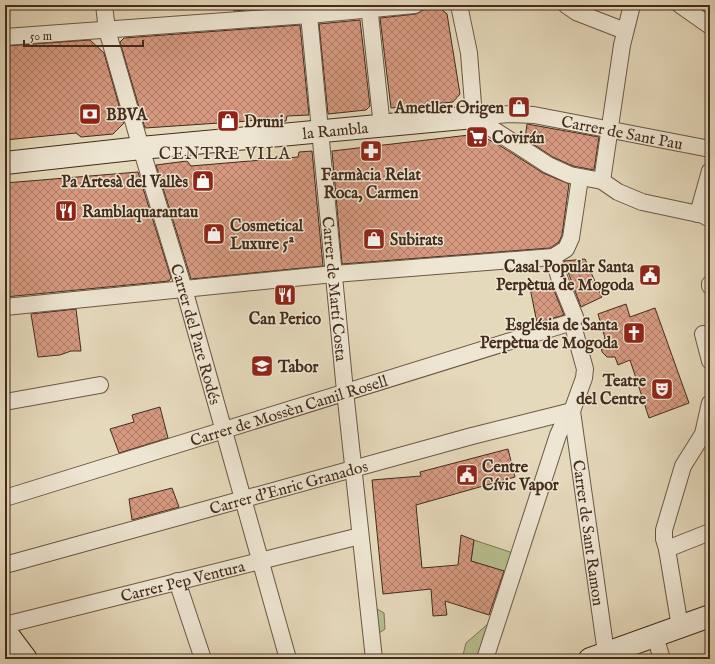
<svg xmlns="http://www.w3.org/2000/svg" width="715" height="664" viewBox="0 0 715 664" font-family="'IM FELL English',serif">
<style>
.green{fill:#b7be8e;stroke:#7c7555}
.building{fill:url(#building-cross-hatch);stroke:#422c1c}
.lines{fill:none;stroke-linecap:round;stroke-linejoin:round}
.street-casing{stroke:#6b5744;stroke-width:18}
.secondary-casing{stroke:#422c1c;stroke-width:24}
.street{stroke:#eee6d3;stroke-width:16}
.secondary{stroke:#eee6d3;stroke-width:22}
.labels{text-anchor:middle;stroke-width:3;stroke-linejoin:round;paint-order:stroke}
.poi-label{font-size:16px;font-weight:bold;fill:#422c1c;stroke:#eee6d3;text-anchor:start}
.street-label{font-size:16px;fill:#422c1c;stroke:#eee6d3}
.neighbourhood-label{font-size:17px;letter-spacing:1px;fill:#422c1c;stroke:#eee6d3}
</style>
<defs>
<pattern id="building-cross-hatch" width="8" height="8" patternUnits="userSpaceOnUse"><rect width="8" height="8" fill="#d69980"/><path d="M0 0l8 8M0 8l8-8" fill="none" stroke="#af7d68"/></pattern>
</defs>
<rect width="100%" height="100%" fill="#e5d9bb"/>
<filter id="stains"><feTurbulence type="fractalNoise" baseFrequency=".005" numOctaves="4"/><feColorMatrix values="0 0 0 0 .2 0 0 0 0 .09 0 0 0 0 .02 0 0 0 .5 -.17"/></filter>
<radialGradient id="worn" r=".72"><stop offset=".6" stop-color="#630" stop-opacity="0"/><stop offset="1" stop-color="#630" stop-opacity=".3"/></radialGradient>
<path class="green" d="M474,540l39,13 -6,19 -36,-11z
M372,606l12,7 1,16 -10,7z
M489,623l-11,36h-16l4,-16z"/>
<path class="building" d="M233,5h66l-65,6z
M440,8l7,6 13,80 -7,8 -62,6 -11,-90 36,-4 7,-4z
M360,20l10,86 -4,4 -38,4 -9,-90z
M300,25l9,90 -22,1 -1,5h-19l1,-4 -19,4 -104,7 -25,-86 4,-4z
M90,40l14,13 20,70 -11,11 -32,3 -5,-4 -71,7v-94z
M527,124l72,13 -5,33 -21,-4 -20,-9 -28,-18z
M478,134l21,11 44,28 26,11 -7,51 -3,7 -9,6 -208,16 -10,-113z
M312,151l11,115 -132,13 -35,-114 31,-4 4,5 107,-9 1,-5z
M138,172l33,106 -2,3 -164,16v-114z
M585,259l17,38 -21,10 -17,-46z
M551,283l13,32 -27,8 -7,-35z
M626,304l4,13 25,-9 34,95 -40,15 -19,-58 -12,5 -3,-8h-8l-5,-5 -1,-8 4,-6 -7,-24z
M76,309l5,42h-10l-11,4 -22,2 -7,-43z
M160,407l8,31 -49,15 -9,-24 24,-7 -2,-7z
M508,449l7,28 -99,28 6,63 36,-3 3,-30 13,5 -3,21 33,10 -15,44 -44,-14 2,14 -14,1 -2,-27 -48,5 -11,-114 49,-4 -1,-4z
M172,488l7,19 -47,13 -3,-21z"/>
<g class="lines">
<g class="street-casing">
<g id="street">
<path id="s1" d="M104,5l3,25 34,118 43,141 104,370"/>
<path id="s2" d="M308,5l37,386 29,268"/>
<path d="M369,5l13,122"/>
<path d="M459,5l10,48 5,64"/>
<path d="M566,5l10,7 49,19"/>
<path d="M680,5l30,21"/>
<path d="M5,37l304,-22 106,-10"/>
<path d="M474,117l74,48 22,10 32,6 16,11 24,10 61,13 7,4"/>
<path id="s3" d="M474,117l36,-3 24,1 176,34"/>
<path d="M602,181l20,-136 10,-40"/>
<path d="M698,214l12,-43"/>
<path d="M710,284v2"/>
<path d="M5,307l329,-33 219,-17 13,-8 5,-11 9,-60"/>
<path d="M703,334l7,27"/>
<path d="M5,402l95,-17"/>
<path id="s4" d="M572,411l34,242"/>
<path id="s5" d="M5,498l567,-176"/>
<path d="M667,549l43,-17"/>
<path id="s6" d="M5,565l467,-129 100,-25"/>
<path d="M177,581l26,78"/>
<path id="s7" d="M5,625l355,-89"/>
<path d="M680,627l-13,-78 -3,-10v-9l19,-64 20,-32 7,-31"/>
<path d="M655,636l7,23"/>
<path d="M485,659l73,-224 5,-11 9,-13 12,-33 1,-9 -13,-47 3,-5 -15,-37 -7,-23"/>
</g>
</g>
<g class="secondary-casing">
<g id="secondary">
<path id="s8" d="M5,163l136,-15 333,-31"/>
<path d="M5,631l21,28"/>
<path d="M590,659l120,-43"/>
</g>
</g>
<use href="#street" class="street"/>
<use href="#secondary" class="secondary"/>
</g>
<defs>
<g id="shop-square" transform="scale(1.15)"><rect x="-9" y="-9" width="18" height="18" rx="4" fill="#8f2418" stroke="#eee6d3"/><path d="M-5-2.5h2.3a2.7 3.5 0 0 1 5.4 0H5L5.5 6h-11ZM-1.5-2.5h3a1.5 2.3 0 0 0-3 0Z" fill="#fff"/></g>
<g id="bank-square" transform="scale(1.15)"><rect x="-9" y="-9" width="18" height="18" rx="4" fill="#8f2418" stroke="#eee6d3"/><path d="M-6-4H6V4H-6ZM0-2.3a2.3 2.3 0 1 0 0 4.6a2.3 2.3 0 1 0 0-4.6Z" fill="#fff"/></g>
<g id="supermarket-square" transform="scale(1.15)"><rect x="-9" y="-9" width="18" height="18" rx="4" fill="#8f2418" stroke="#eee6d3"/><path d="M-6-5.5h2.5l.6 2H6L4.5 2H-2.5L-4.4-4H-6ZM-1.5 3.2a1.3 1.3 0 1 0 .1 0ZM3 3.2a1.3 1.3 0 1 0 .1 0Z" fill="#fff"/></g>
<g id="pharmacy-square" transform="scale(1.15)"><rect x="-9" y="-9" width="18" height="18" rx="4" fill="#8f2418" stroke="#eee6d3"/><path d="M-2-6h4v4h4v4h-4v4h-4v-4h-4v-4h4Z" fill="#fff"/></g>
<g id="restaurant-square" transform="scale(1.15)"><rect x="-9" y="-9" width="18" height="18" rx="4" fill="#8f2418" stroke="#eee6d3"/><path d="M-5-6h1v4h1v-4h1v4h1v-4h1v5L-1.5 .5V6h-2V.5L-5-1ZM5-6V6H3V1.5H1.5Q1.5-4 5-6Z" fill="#fff"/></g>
<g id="civic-square" transform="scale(1.15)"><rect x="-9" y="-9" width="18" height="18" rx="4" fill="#8f2418" stroke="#eee6d3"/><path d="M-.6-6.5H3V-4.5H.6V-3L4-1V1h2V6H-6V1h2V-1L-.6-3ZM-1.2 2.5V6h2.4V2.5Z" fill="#fff"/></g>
<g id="church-square" transform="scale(1.15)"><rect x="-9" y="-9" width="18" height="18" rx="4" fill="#8f2418" stroke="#eee6d3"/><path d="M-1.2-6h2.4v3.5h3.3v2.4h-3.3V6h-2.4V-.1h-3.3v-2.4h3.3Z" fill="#fff"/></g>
<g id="school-square" transform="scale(1.15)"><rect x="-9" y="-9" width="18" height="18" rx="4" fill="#8f2418" stroke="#eee6d3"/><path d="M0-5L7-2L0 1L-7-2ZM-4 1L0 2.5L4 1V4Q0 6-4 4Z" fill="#fff"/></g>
<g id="theatre-square" transform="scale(1.15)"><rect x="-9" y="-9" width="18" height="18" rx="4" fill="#8f2418" stroke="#eee6d3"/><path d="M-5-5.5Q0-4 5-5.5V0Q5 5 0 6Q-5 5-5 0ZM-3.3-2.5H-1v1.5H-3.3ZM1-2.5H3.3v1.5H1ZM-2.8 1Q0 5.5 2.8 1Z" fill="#fff"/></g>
</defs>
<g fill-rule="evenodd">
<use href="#shop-square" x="519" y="107"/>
<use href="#bank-square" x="90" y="114"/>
<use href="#shop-square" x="228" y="121"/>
<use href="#supermarket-square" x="477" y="137"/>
<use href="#pharmacy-square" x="371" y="151"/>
<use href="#shop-square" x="203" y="181"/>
<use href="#restaurant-square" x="66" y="211"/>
<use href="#shop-square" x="214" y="234"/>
<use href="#shop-square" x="374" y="239"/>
<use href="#civic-square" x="650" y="275"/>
<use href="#restaurant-square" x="285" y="295"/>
<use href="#church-square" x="634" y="333"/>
<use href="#school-square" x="262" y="366"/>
<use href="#theatre-square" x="662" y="389"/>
<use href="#civic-square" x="467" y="475"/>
</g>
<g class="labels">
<g class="poi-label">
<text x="504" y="113" text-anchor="end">Ametller Origen</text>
<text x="106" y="120">BBVA</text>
<text x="244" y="127">Druni</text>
<text x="492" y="143">Covirán</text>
<text x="371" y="180" text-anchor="middle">Farmàcia Relat<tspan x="371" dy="18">Roca, Carmen</tspan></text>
<text x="188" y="187" text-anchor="end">Pa Artesà del Vallès</text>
<text x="82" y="217">Ramblaquarantau</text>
<text x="230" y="231">Cosmetical<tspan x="230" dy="18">Luxure 5ª</tspan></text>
<text x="390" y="245">Subirats</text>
<text x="634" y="272" text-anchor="end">Casal Popular Santa<tspan x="634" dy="18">Perpètua de Mogoda</tspan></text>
<text x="285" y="324" text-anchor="middle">Can Perico</text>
<text x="618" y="330" text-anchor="end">Església de Santa<tspan x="618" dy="18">Perpètua de Mogoda</tspan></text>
<text x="278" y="372">Tabor</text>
<text x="646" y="386" text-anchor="end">Teatre<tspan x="646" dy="18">del Centre</tspan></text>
<text x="482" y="472">Centre<tspan x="482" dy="18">Cívic Vapor</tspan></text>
</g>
<g class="street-label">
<text dy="6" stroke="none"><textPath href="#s8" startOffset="332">la Rambla</textPath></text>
<text dy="6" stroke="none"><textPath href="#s3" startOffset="150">Carrer de Sant Pau</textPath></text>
<text dy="6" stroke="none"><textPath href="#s2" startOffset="285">Carrer de Martí Costa</textPath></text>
<text dy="6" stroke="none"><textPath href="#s1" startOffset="342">Carrer del Pare Rodés</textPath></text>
<text dy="6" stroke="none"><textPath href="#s5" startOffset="297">Carrer de Mossèn Camil Rosell</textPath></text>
<text dy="6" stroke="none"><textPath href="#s6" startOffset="294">Carrer d'Enric Granados</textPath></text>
<text dy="6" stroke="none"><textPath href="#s4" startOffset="123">Carrer de Sant Ramon</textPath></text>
<text dy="6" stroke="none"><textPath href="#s7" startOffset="183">Carrer Pep Ventura</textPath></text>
</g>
<g class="neighbourhood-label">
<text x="225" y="159">CENTRE VILA</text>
</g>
</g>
<rect width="715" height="664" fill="none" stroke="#e5d9bb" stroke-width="20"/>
<rect x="6" y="6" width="703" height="652" fill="none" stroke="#422c1c" stroke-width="2"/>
<rect x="10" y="10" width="695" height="644" fill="none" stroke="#422c1c"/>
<path d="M24 40v6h119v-6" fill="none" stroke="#422c1c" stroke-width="2"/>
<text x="30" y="40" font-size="12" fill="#422c1c" stroke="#eee6d3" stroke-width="3" paint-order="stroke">50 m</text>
<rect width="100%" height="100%" filter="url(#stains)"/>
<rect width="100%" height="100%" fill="url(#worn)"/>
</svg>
